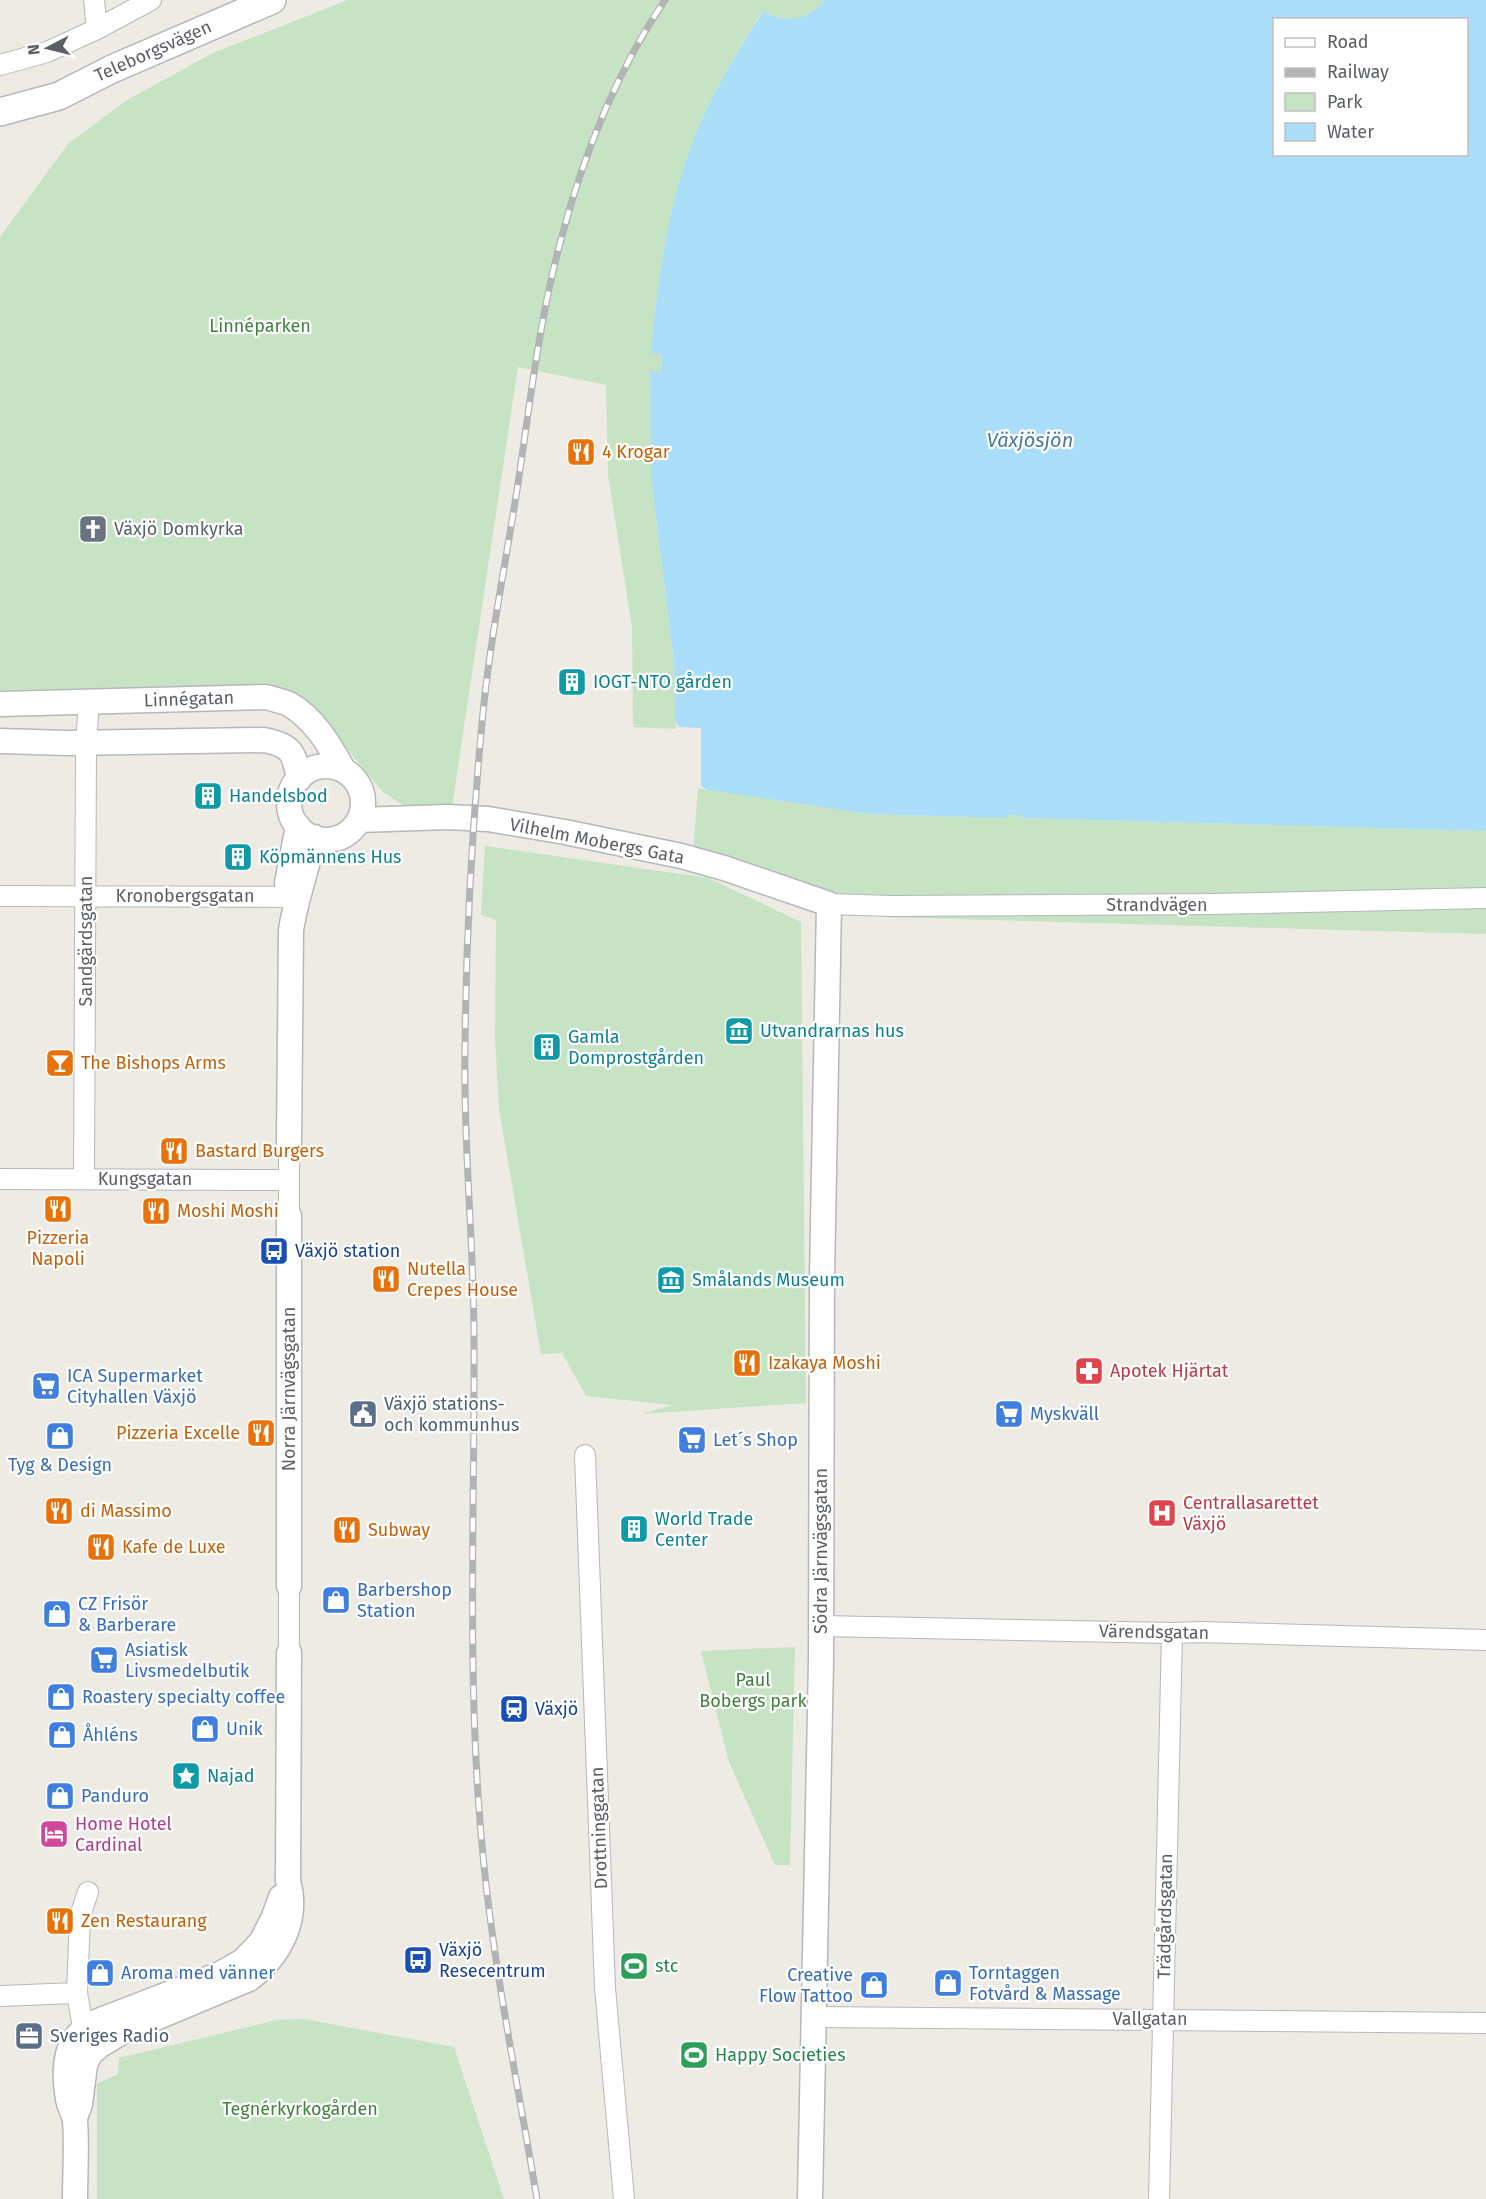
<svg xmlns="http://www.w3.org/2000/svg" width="1486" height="2199" viewBox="0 0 1486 2199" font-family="'Fira Sans',sans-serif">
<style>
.green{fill:#c6e3c3}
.water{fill:#aaddf8;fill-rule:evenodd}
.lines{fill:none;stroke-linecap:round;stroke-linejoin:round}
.minor-casing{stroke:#b5b7ba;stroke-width:22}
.tertiary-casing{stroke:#b5b7ba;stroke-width:27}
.secondary-casing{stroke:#b3b7bb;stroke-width:30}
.minor{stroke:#fff;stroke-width:20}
.tertiary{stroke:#fff;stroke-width:24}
.secondary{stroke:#fff;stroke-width:27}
.rail-casing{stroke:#b2b3b4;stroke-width:7}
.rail{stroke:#fff;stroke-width:4.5;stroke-dasharray:14;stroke-linecap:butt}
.labels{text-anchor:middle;stroke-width:4.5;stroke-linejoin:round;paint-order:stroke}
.street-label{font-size:18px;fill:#5c6064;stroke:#fff}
.park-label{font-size:18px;fill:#40823d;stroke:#fff}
.food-label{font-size:18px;fill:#c56008;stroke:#fff;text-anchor:start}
.worship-label{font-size:18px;fill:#5b616d;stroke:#fff;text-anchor:start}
.culture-label{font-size:18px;fill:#0d838f;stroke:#fff;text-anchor:start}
.transit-label{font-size:18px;fill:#164399;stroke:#fff;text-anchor:start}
.health-label{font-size:18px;fill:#be3a42;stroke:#fff;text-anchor:start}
.shop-label{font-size:18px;fill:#366cbe;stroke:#fff;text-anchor:start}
.service-label{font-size:18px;fill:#4e5e75;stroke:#fff;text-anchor:start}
.hotel-label{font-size:18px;fill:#b23c85;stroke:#fff;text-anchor:start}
.leisure-label{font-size:18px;fill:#27864d;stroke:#fff;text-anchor:start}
.water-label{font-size:20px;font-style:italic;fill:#467aa0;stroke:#fff}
</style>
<rect width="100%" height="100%" fill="#edebe4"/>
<path class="green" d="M348,0h476c-18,23 -37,23 -62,11 -22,37 -45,73 -62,113 -31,71 -37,152 -49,228l11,1 -1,19h-11l1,104 23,186 2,67 -43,-2 -1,-100 -24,-152 -2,-90 -88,-18 -66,440 -48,-1 -22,-15 -62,-74 -74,-31 -246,4v-453l68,-93 59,-44 86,-47z
M698,788l171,26 135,4 4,-3h14v3l464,13v103l-604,-17 -53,-14 -136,-49z
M485,846l223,32 93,44 5,481 -165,11 32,-9 -87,-9 -24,-43 -21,1 -42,-245 -4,-70 1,-119 -15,-5z
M795,1647l-5,218h-15l-46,-103 -28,-111z
M304,2019l150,28 50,152h-407v-115l21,-10 1,-16 158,-38z"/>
<path class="water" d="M824,0h662v831l-464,-13 -1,-3h-13v2l-4,1 -135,-4 -161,-24 -7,-4v-58l-22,-1 -4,-6 -1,-59 -23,-186 -1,-105 11,1 1,-18 -11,-1c7,-77 18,-158 49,-229 17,-40 40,-76 63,-113 22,13 45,10 61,-11zM1274,20h192v134h-192z"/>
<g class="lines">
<g class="minor-casing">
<path id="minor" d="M94,0l3,29
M0,65l47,-13 50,-23 54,-29
M0,896l297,1
M829,904l62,2 323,-2 272,-6
M289,1143v73
M0,1179l289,1
M84,1179l2,-436 3,-40
M585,1455l20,533 19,211
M821,1626l351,7 28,-1 286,8
M289,1653v-67
M0,1996l77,-3
M813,2017l673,6
M83,2028l-6,-35 3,-77 8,-24
M1159,2199l13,-566"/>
</g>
<g class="tertiary-casing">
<path id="tertiary" d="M0,704l266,-7c7,2 16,4 23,7 26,15 41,42 55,67
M0,741l67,2 197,-3c28,5 30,13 35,39
M289 803a37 37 0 1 1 74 0a37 37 0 1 1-74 0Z
M359,820l88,-3 41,2 77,13 116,24 43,12 105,36 -7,373 -1,383 -11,539
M293,893l-4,-4 -2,-6 11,-57
M289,1143l2,-213c5,-32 16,-61 23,-93
M289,1586v-370
M75,2118l5,-14 5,-39 5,-11 9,-8 23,-14 127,-53c31,-23 50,-60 39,-98l1,-228
M75,2199c0,-26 2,-53 0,-78 -1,-8 -6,-15 -7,-22 -5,-31 -4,-60 25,-76l127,-49 23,-13 18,-19 12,-23 8,-22"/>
</g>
<g class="secondary-casing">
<path id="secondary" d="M0,112l59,-16 53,-27 160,-69"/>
</g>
<use href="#minor" class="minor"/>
<use href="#tertiary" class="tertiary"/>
<use href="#secondary" class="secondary"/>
<g class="rail-casing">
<path id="rail" d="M537,2199c-19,-114 -43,-228 -54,-344 -17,-171 -8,-343 -9,-516 0,-97 -11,-194 -9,-291 1,-107 7,-219 17,-325 7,-78 23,-156 35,-233 13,-85 22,-172 45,-254 22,-83 55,-165 103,-236"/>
</g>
<use href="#rail" class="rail"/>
</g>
<defs>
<g id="restaurant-square" transform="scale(1.5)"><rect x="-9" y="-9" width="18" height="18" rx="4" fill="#e8710a" stroke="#fff"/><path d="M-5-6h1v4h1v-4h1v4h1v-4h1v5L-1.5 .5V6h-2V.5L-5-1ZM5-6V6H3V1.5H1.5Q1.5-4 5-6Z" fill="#fff"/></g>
<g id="church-square" transform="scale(1.5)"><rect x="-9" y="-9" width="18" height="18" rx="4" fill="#6b7280" stroke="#fff"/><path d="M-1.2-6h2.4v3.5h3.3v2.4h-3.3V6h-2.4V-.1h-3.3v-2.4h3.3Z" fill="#fff"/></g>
<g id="building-square" transform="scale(1.5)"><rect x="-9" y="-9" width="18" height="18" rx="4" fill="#0f9aa8" stroke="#fff"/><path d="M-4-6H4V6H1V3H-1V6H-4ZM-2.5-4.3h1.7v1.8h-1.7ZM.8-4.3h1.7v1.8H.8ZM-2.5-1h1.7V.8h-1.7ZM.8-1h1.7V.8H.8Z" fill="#fff"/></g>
<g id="museum-square" transform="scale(1.5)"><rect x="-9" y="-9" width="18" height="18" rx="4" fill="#0f9aa8" stroke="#fff"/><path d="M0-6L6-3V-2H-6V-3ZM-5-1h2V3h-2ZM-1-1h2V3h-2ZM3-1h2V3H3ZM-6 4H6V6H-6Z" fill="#fff"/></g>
<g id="bar-square" transform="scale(1.5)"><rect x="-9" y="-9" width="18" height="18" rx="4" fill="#e8710a" stroke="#fff"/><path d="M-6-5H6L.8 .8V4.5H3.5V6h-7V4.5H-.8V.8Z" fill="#fff"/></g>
<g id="bus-square" transform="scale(1.5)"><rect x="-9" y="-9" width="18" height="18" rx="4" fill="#1a4fb4" stroke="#fff"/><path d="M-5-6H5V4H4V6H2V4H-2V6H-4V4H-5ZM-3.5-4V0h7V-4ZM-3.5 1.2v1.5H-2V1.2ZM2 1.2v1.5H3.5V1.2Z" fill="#fff"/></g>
<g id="pharmacy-square" transform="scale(1.5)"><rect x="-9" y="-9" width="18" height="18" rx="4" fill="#e0444e" stroke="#fff"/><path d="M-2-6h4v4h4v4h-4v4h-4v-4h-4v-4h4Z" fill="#fff"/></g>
<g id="supermarket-square" transform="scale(1.5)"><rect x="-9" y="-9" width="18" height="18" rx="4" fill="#3f7fe0" stroke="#fff"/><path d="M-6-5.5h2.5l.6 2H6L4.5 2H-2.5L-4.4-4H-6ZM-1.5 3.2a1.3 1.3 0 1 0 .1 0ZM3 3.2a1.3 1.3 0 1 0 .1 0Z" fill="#fff"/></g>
<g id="civic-square" transform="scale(1.5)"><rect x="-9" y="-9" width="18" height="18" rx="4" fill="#5c6f8a" stroke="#fff"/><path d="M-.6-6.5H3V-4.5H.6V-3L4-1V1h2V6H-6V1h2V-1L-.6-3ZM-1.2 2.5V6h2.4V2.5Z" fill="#fff"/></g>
<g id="shop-square" transform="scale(1.5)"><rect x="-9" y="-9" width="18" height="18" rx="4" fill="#3f7fe0" stroke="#fff"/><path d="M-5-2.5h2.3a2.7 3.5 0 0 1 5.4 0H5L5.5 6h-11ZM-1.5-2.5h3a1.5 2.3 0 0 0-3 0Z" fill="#fff"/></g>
<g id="hospital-square" transform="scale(1.5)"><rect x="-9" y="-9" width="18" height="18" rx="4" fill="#e0444e" stroke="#fff"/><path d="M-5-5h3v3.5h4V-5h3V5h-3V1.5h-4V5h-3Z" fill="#fff"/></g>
<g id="station-square" transform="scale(1.5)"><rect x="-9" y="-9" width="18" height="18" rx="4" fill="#1a4fb4" stroke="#fff"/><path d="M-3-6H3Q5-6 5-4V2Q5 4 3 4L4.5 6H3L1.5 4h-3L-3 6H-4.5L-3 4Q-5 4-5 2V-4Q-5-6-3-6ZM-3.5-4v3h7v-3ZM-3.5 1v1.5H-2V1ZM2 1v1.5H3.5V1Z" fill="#fff"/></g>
<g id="sight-square" transform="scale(1.5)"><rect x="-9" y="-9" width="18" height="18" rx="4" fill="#0f9aa8" stroke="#fff"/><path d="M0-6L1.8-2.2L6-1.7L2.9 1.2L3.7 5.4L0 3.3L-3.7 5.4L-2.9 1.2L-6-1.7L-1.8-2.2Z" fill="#fff"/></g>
<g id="hotel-square" transform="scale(1.5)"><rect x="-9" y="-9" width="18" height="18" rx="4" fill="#d1479c" stroke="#fff"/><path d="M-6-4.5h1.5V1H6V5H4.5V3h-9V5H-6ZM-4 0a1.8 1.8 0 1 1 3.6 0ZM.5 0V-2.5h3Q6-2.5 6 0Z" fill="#fff"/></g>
<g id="stadium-square" transform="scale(1.5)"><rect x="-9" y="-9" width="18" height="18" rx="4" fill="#2e9e5b" stroke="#fff"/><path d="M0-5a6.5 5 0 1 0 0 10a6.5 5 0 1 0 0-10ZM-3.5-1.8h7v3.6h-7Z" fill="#fff"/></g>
<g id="office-square" transform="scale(1.5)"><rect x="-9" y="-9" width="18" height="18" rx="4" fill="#5c6f8a" stroke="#fff"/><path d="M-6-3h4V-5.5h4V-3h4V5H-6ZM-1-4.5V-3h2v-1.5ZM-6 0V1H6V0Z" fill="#fff"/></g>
</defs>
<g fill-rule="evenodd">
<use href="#restaurant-square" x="581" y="452"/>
<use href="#church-square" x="93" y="529"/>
<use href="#building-square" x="572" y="682"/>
<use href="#building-square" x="208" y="796"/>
<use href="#building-square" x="238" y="857"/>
<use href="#museum-square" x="739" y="1031"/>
<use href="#building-square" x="547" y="1047"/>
<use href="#bar-square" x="60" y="1063"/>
<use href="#restaurant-square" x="174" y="1151"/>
<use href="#restaurant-square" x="58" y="1209"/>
<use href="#restaurant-square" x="156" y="1211"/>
<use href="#bus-square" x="274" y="1251"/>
<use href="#restaurant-square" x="386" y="1279"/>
<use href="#museum-square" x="671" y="1280"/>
<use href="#restaurant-square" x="747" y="1363"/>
<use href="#pharmacy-square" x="1089" y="1371"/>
<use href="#supermarket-square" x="46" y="1386"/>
<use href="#civic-square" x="363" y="1414"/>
<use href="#supermarket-square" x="1009" y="1414"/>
<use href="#restaurant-square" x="261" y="1433"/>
<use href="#shop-square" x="60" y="1436"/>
<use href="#supermarket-square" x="692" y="1440"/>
<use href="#restaurant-square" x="59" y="1511"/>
<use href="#hospital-square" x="1162" y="1513"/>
<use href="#building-square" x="634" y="1529"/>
<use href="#restaurant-square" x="347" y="1530"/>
<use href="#restaurant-square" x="101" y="1547"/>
<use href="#shop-square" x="336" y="1600"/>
<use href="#shop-square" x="57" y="1614"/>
<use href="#supermarket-square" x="104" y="1660"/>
<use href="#shop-square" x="61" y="1697"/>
<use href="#station-square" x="514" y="1709"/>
<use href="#shop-square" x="205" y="1729"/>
<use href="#shop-square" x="62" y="1735"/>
<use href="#sight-square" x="186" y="1776"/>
<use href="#shop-square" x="60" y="1796"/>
<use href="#hotel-square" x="54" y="1834"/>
<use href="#restaurant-square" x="60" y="1921"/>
<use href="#bus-square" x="418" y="1960"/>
<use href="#stadium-square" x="634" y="1966"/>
<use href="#shop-square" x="100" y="1973"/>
<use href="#shop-square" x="948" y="1983"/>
<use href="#shop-square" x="874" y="1985"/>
<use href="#office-square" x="29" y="2036"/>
<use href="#stadium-square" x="694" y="2055"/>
</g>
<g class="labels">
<g class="street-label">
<text transform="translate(153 51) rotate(-24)" y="6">Teleborgsvägen</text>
<text transform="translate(189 699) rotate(-2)" y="6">Linnégatan</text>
<text transform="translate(597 841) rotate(11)" y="6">Vilhelm Mobergs Gata</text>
<text x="185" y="902">Kronobergsgatan</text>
<text x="1157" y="911">Strandvägen</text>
<text transform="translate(86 941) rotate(-90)" y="6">Sandgärdsgatan</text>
<text x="145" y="1185">Kungsgatan</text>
<text transform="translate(289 1389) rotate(-90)" y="6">Norra Järnvägsgatan</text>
<text transform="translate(821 1551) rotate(-90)" y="6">Södra Järnvägsgatan</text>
<text transform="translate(1154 1632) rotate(1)" y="6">Värendsgatan</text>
<text transform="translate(599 1828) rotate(-92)" y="6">Drottninggatan</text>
<text transform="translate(1165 1916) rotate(-89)" y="6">Trädgårdsgatan</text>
<text x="1150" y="2025">Vallgatan</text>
</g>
<g class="park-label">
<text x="260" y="332">Linnéparken</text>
<text x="753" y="1686">Paul<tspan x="753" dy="21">Bobergs park</tspan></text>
<text x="300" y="2115">Tegnérkyrkogården</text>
</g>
<g class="food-label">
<text x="602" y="458">4 Krogar</text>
<text x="81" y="1069">The Bishops Arms</text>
<text x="195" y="1157">Bastard Burgers</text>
<text x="177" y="1217">Moshi Moshi</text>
<text x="58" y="1244" text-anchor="middle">Pizzeria<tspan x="58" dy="21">Napoli</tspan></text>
<text x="407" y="1275">Nutella<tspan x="407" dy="21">Crepes House</tspan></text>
<text x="768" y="1369">Izakaya Moshi</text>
<text x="240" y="1439" text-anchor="end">Pizzeria Excelle</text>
<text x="80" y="1517">di Massimo</text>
<text x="368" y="1536">Subway</text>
<text x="122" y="1553">Kafe de Luxe</text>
<text x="81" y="1927">Zen Restaurang</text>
</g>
<g class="worship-label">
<text x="114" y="535">Växjö Domkyrka</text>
</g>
<g class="culture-label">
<text x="593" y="688">IOGT-NTO gården</text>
<text x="229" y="802">Handelsbod</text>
<text x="259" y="863">Köpmännens Hus</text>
<text x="760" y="1037">Utvandrarnas hus</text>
<text x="568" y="1043">Gamla<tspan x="568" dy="21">Domprostgården</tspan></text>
<text x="692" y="1286">Smålands Museum</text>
<text x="655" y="1525">World Trade<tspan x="655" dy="21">Center</tspan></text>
<text x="207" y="1782">Najad</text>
</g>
<g class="transit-label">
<text x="295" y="1257">Växjö station</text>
<text x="535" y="1715">Växjö</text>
<text x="439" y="1956">Växjö<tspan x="439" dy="21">Resecentrum</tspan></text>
</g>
<g class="health-label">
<text x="1110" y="1377">Apotek Hjärtat</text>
<text x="1183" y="1509">Centrallasarettet<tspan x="1183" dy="21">Växjö</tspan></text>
</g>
<g class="shop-label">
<text x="67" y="1382">ICA Supermarket<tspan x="67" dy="21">Cityhallen Växjö</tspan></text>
<text x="1030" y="1420">Myskväll</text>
<text x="713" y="1446">Let´s Shop</text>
<text x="60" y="1471" text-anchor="middle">Tyg &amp; Design</text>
<text x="357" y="1596">Barbershop<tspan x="357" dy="21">Station</tspan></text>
<text x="78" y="1610">CZ Frisör<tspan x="78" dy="21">&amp; Barberare</tspan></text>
<text x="125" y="1656">Asiatisk<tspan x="125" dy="21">Livsmedelbutik</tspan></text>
<text x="82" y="1703">Roastery specialty coffee</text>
<text x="226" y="1735">Unik</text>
<text x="83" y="1741">Åhléns</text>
<text x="81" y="1802">Panduro</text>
<text x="121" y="1979">Aroma med vänner</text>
<text x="969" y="1979">Torntaggen<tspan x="969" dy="21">Fotvård &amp; Massage</tspan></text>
<text x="853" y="1981" text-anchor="end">Creative<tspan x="853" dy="21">Flow Tattoo</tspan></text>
</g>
<g class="service-label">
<text x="384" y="1410">Växjö stations-<tspan x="384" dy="21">och kommunhus</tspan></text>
<text x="50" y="2042">Sveriges Radio</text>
</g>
<g class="hotel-label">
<text x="75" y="1830">Home Hotel<tspan x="75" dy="21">Cardinal</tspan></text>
</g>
<g class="leisure-label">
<text x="655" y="1972">stc</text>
<text x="715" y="2061">Happy Societies</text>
</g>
<g class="water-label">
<text x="1030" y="447">Växjösjön</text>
</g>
</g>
<rect x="1273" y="18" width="195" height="138" fill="#ffffff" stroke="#bebfc1" stroke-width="1.5"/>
<rect x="1285" y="38" width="30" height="9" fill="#ffffff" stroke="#bebfc1" stroke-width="1.5"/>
<text x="1327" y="48" font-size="18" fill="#5c6064">Road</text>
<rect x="1285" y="68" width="30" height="9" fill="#b2b3b4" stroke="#bebfc1" stroke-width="1.5"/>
<text x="1327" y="78" font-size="18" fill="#5c6064">Railway</text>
<rect x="1285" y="93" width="30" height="18" fill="#c6e3c3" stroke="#bebfc1" stroke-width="1.5"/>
<text x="1327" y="108" font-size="18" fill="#5c6064">Park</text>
<rect x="1285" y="123" width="30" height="18" fill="#aaddf8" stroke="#bebfc1" stroke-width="1.5"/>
<text x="1327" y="138" font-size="18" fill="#5c6064">Water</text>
<g transform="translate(48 48) rotate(263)" stroke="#ffffff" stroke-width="4.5" paint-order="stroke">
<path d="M0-4.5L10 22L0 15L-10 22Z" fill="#5c6064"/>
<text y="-9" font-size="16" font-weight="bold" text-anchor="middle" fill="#5c6064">N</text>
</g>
</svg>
